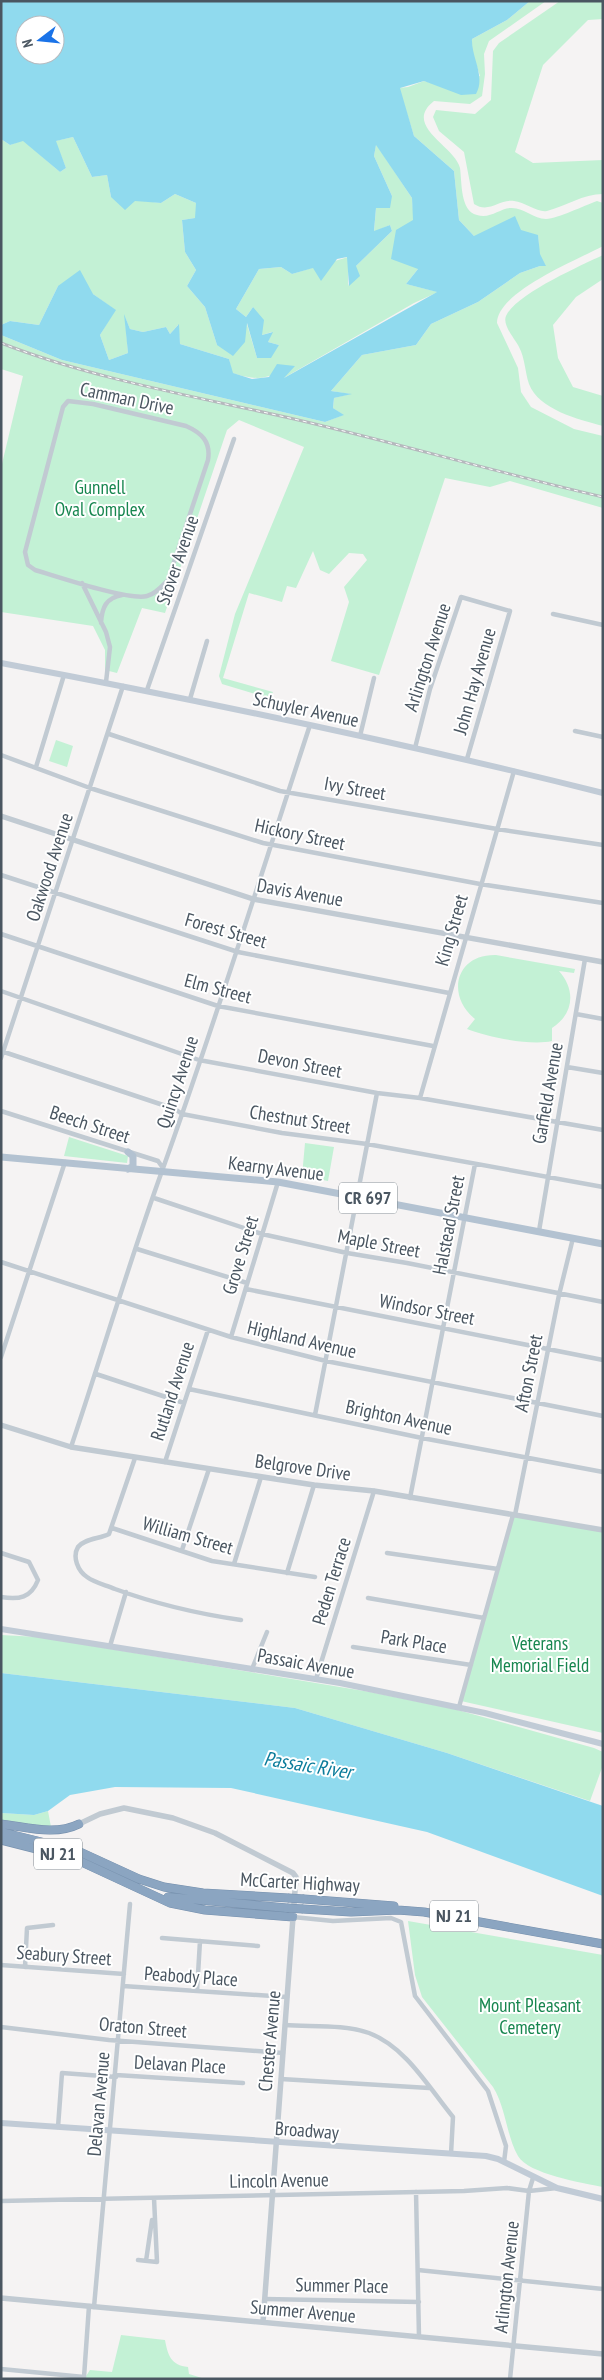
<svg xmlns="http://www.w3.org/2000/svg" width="604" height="2380" viewBox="0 0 604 2380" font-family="'PT Sans Narrow',sans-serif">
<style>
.green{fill:#c3f1d5}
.water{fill:#90daee;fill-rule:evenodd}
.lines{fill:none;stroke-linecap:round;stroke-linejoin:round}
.motorway-casing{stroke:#7690ad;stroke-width:9}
.minor{stroke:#c1cad2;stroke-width:4.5}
.tertiary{stroke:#c1cad2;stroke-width:5.5}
.secondary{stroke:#c1cbd6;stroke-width:6}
.primary{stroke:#b3c2d1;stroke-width:7}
.motorway{stroke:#8ba5c1;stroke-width:8}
.rail-casing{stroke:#b5b8bd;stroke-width:3}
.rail{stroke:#fff;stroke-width:1;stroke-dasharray:4;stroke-linecap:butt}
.motorway-bridge-casing{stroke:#7690ad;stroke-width:9;stroke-linecap:butt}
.motorway-bridge{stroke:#8ba5c1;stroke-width:8}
.labels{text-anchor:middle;stroke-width:4;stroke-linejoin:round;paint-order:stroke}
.shield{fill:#fff;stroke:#808990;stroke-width:1}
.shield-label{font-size:18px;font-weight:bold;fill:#4a5661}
.street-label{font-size:19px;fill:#4a5661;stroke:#fff}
.park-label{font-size:19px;fill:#17864f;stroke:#fff}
.water-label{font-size:20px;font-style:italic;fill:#0c7c9b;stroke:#fff}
</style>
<rect width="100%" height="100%" fill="#f5f3f3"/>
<path class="green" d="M530,1h16l-57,40 -5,13 1,20 -3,22 -12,8 -36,-3c-32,25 21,45 26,67 2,14 0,43 17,47 13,4 22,-6 33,-7 14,-1 23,11 36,11 13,-1 37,-13 51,-18l6,2v43c-26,14 -106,46 -106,77l21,45 3,24 10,15 43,22 29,7v72l-93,-27 -20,6 -45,-9 -66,197 -48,-14 18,-59 -5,-15 23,-27 -4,-6 -14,-1 -20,21 -9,-4 -7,-19 -17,37 -9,-2 -5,16 -33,-9 -26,85 50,14 -5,12 -6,-8 -40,-12 -3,-8 16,-62 69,-167 -65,-27 -12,10 -62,183 -23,-5 -25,65 -12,-3v-20l-12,-24 -92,-14v-144l22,-92 -22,-7v-34l61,25 263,62 18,-7 -10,-7 1,-10 16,-4 -19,-3 31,-36 54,-10 15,-21 47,-22 42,-29 20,-7 -2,-31 -64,1 -15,-16 -5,-49 -40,-35 -15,-48 9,-1 16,-6 11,3 45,-8 -9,-28 1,-9 35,-19z
M560,1h43v18l-15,1 -45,45 -28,87 18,11 70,-3v34c-20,0 -37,12 -56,17 -9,2 -22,-9 -33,-10 -15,-2 -25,13 -40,3l-10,-52 -25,-21 -6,-14 3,-7 39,4 16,-14 2,-49 6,-8z
M73,137l19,40 15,-2 4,22 50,6 14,-9 21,9v15l-14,2 3,32 11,18 -9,16 18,21 12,38 29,-24 11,37 22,-13 -11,-3 4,-10 -10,3 -9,-28 -7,10 -10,-8 23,-40 22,-2 11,7 56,-17v29l8,-20 36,-35 -2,-6 -16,7 2,-24 16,-12 -18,-40 2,-12 36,54 6,71 -12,15 32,8 -24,11 -132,76 12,-13c-27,12 -33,16 -62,7l-3,-14 -49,-15 -2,-19 -8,9 -4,-7 -23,5 -13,-3 -5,-12 3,36 -19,7 -9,-25 15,-25 -22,-16 -35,-8 -19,39 -29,-4 -9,4v-186l9,6 13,-5 37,32 6,-4 -11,-27z
M603,255v24l-27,18 -23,28 5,33 15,29 30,9v30c-25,-7 -64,-16 -74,-42 -4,-12 -4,-26 -10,-37 -4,-8 -17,-22 -13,-31 10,-22 74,-50 97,-61z
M56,740l17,6 -6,21 -18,-6z
M496,955l79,14 -1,4 -15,-2c17,19 15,43 -7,57v13c-21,5 -65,-4 -85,-12l8,-10c-29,-23 -20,-65 21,-64z
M69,1137l59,19 -1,7 -63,-7z
M305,1143l29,4 -6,34 -26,-5z
M513,1516l90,14v203l-142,-32z
M1,1635l37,2 332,55 84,17 140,39 9,4v13l-13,36 -143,-48 -152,-45 -294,-35z
M48,1811l3,16 -50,-7v-7l33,2z
M408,1921l195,34v232c-20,-4 -75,-13 -85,-31 -11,-18 -12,-48 -25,-69l-71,-90 -7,-22z
M121,2335l44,5c3,16 6,25 23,27l1,7 16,5h-121l6,-9 22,2z"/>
<path class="water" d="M1,1h529l-23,19 -35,19c-1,18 14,37 4,55l-15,1 -37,-14 -24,7 14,48 40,35 5,49 15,16 41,-20 6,14 17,5 2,19 6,12h-6l-20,7 -42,29 -47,22 -15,21 -54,10 -31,36 21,3 -18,4 -1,10 11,7 -19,7 -263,-62 -61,-25v-10l9,-4 29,4 19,-39 22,-16 13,24 23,16 -16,25 9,25 19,-7 -4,-39 6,15 13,3 23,-5 4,7 9,-10 1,20 49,15 4,14 19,6 17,-2 8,-13 18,2 -11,12 153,-86 -31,-8 12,-15 -27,-10 5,-29 17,-10 -1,-22 -36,-53 -2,11 18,40 -2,12h-14l-2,23 16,-6 2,6 -36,35 4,10 -11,10 -2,-29 -10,2 -16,22 -8,-13 -21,6 -11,-7 -22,2 -23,40 10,8 7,-10 11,13 -2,15 11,-3 -5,10 11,3 -8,13h-14l-10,-35 -2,19 -12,14 -16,-11 -12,-38 -18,-21 9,-16 -11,-18 -3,-32 13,-2 1,-15 -21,-9 -14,9 -26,-2 -10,9 -14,-13 -4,-22 -15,2 -19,-40 -17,4 10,27 -6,4 -37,-31 -13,4 -9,-6zM25,25h30v30h-30z
M1,1673l294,35 152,45 156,53v90l-176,-64 -196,-44 -116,-1 -45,8 -22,16 -14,4 -33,-2z"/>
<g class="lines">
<g class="motorway-casing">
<path id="motorway" d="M1,1824c26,3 54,12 78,0
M1,1832l77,19 61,28 25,8 39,6 85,5
M1,1840l74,19 95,44 35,7 88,7
M168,1897l119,11
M304,1899l90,7
M303,1909l48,3 47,-2 26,2 179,32"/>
</g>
<path class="minor" d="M68,401l25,3 93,22c16,7 25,16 22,34l-40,120c-6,6 -12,14 -21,16 -18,5 -91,-20 -112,-26l-7,-5 -3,-13 38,-145z
M82,583l24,49 4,15 -4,35
M553,614l50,11
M101,623c1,-16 5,-25 21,-28
M147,690l87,-251
M190,699l17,-58
M575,731l28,6
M109,734l171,57 217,38 106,16
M360,736l14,-58
M415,748l15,-59 31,-92 49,14 -43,148
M1,755l89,33 173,55 217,41 123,19
M36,767l28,-92
M1,875l237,77 211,41
M1,934l217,72 215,40
M1,991l198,69 178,33 43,5 183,32
M576,1014l27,5
M1,1051l174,58 7,5 100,19 85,11 236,43
M1,1058l122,-372
M567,1067l36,6
M420,1098l94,-327
M1,1111l157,50 5,7
M154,1198l108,36 85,19 60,10 196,39
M539,1231l46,-272
M137,1249l110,34
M1,1262l230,75 95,24 277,55
M246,1289l357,71
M231,1337l47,-155
M1,1357l64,-195
M96,1374l88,29
M189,1389l233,49 181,34
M315,1415l62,-322
M71,1447c31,-92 58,-185 91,-276 53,-147 99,-297 148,-446
M135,1458l-26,76c-9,5 -24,4 -31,13 -6,10 0,24 9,30 8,6 19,8 28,12 41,15 84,25 126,31
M165,1462l43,-132
M410,1498l65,-334
M515,1515l44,-220 14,-57
M112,1528l100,33 103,16
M182,1550l27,-81
M1,1553l28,9 9,18c-7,18 -19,20 -37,17
M387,1553l111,16
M234,1564l27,-87
M287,1573l27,-88
M368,1598l116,20
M110,1646l16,-54
M353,1647l118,18
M252,1669l15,-37
M316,1679l58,-188
M459,1707l54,-192
M293,1917l40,4 58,-3 10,4 14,74 73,95 18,55 -2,16
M162,1938l96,8
M1,1965l123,9
M25,1967l2,-39 26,-3
M123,1986l164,11
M197,1991l3,-50
M285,2025c26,2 59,-1 84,8 37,14 60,55 84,84l-2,37
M1,2027l108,13 174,13
M116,2075l127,8
M281,2079l148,9
M58,2127l4,-54 54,4
M416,2192l3,145
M1,2201l463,-10 43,-3 22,3 28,-3
M138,2260l19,2 -3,-64
M146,2261l6,-41
M418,2270l185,19
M265,2299l154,3
M94,2307l36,-403
M1,2369l83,8 5,-71
M510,2379l19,-188 4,-13"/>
<path class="tertiary" d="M1,816l252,83 350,63
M1,1425l70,22 243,38 60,6 229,39
M79,1824l21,-10 24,-6 49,10 42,15 78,40 3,4 -33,445
M1,2298l602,56"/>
<path class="secondary" d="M1,663c202,38 403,80 602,130
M1,1629l339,54 145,30 118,31
M1,2123l485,33 12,3 59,29 46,11"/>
<path class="primary" d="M1,1157l277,25 325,62
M128,1169l5,-3v-10l-5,-4"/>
<use href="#motorway" class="motorway"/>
<g class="rail-casing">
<path id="rail" d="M1,343c92,36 197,54 293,76 103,24 205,54 309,78"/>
</g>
<use href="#rail" class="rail"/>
<g class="motorway-bridge-casing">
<path id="motorway-bridge" d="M288,1898l16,1
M287,1908l16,1"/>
</g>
<use href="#motorway-bridge" class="motorway-bridge"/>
</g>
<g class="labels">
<g class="shield">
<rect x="339" y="1182.5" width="58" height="31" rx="4"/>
<rect x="34" y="1838.5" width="48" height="31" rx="4"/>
<rect x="430" y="1900.5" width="48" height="31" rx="4"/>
</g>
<g class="shield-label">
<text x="368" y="1204">CR 697</text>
<text x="58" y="1860">NJ 21</text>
<text x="454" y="1922">NJ 21</text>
</g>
<g class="street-label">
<text transform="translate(127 398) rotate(12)" y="7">Camman Drive</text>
<text transform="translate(177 560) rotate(-71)" y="7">Stover Avenue</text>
<text transform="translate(427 657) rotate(-72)" y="7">Arlington Avenue</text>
<text transform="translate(474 681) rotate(-74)" y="7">John Hay Avenue</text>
<text transform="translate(306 709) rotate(12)" y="7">Schuyler Avenue</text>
<text transform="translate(355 788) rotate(10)" y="7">Ivy Street</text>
<text transform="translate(300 834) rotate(12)" y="7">Hickory Street</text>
<text transform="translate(49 867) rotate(-72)" y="7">Oakwood Avenue</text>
<text transform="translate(300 892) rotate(10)" y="7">Davis Avenue</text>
<text transform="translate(226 930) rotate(16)" y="7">Forest Street</text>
<text transform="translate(451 930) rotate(-74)" y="7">King Street</text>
<text transform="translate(218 988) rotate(15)" y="7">Elm Street</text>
<text transform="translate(300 1063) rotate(11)" y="7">Devon Street</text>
<text transform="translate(177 1082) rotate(-72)" y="7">Quincy Avenue</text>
<text transform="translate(547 1093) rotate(-80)" y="7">Garfield Avenue</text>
<text transform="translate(300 1119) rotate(9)" y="7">Chestnut Street</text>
<text transform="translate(90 1124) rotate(18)" y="7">Beech Street</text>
<text transform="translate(276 1168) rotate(7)" y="7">Kearny Avenue</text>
<text transform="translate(448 1225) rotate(-79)" y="7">Halstead Street</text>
<text transform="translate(379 1243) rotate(11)" y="7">Maple Street</text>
<text transform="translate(240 1255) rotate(-73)" y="7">Grove Street</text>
<text transform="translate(427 1309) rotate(11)" y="7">Windsor Street</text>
<text transform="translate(302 1339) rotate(13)" y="7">Highland Avenue</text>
<text transform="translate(528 1373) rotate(-79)" y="7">Afton Street</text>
<text transform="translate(172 1391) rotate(-72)" y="7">Rutland Avenue</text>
<text transform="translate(399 1417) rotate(12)" y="7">Brighton Avenue</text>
<text transform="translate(303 1467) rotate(8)" y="7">Belgrove Drive</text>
<text transform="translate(188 1535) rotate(16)" y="7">William Street</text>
<text transform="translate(331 1581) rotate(-73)" y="7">Peden Terrace</text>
<text transform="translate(414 1641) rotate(9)" y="7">Park Place</text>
<text transform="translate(306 1663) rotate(10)" y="7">Passaic Avenue</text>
<text transform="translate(300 1882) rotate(3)" y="7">McCarter Highway</text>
<text transform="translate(64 1955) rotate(4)" y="7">Seabury Street</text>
<text transform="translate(191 1976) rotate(4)" y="7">Peabody Place</text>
<text transform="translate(143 2027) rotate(5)" y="7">Oraton Street</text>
<text transform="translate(269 2041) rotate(-85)" y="7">Chester Avenue</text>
<text transform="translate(180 2064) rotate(3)" y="7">Delavan Place</text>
<text transform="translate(98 2104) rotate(-85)" y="7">Delavan Avenue</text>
<text transform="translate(307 2130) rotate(4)" y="7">Broadway</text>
<text transform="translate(279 2180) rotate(-1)" y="7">Lincoln Avenue</text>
<text transform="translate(506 2277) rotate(-84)" y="7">Arlington Avenue</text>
<text transform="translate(342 2285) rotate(1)" y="7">Summer Place</text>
<text transform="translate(303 2311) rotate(5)" y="7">Summer Avenue</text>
</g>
<g class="park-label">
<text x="100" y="494">Gunnell<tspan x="100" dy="22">Oval Complex</tspan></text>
<text x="540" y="1650">Veterans<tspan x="540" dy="22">Memorial Field</tspan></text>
<text x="530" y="2012">Mount Pleasant<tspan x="530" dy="22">Cemetery</tspan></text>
</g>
<g class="water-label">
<text transform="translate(308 1765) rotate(9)" y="7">Passaic River</text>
</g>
</g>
<rect width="604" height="2380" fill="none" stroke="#4a5661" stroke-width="5"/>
<g transform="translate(40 40) rotate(254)"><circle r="24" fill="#ffffff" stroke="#b7bbc0"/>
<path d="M0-4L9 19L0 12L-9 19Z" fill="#1a73e8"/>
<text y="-8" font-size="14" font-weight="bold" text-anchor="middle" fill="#4a5661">N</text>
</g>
</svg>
